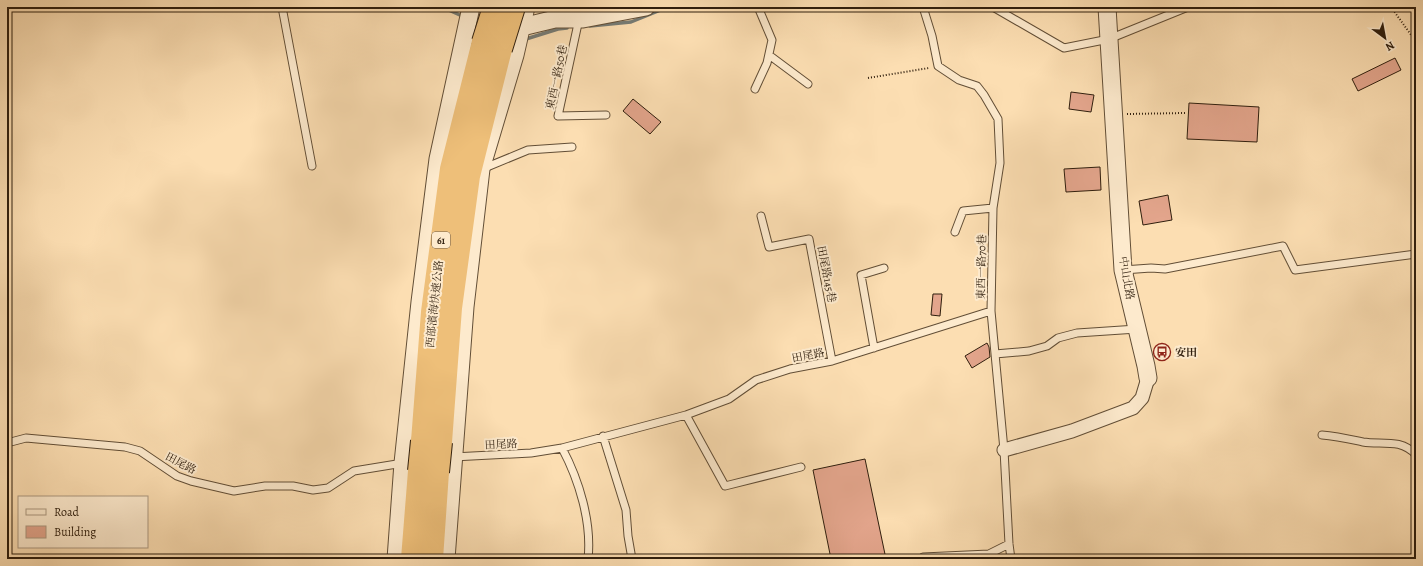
<svg xmlns="http://www.w3.org/2000/svg" width="1423" height="566" viewBox="0 0 1423 566" font-family="Alegreya,'Noto Serif TC',serif">
<style>
.lines{fill:none;stroke-linecap:round;stroke-linejoin:round}
.stream{stroke:#767b74;stroke-width:3.5}
.building{fill:#e3a58c;stroke:#2f1e0d}
.service-casing{stroke:#624e36;stroke-width:9}
.minor-casing{stroke:#624e36;stroke-width:15}
.tertiary-casing{stroke:#624e36;stroke-width:19}
.trunk-casing{stroke:#2f1e0d;stroke-width:24}
.path{stroke:#2f1e0d;stroke-width:2;stroke-dasharray:1 2;stroke-linecap:butt}
.service{stroke:#fdeacd;stroke-width:7}
.minor{stroke:#fdeacd;stroke-width:13}
.tertiary{stroke:#fdeacd;stroke-width:17}
.trunk{stroke:#eebf79;stroke-width:22}
.trunk-bridge-casing{stroke:#2f1e0d;stroke-width:24;stroke-linecap:butt}
.trunk-bridge{stroke:#eebf79;stroke-width:22}
.labels{text-anchor:middle;stroke-width:4;stroke-linejoin:round;paint-order:stroke}
.shield{fill:#fdeacd;stroke:#6d5b47;stroke-width:1}
.shield-label{font-size:10px;font-weight:bold;fill:#2f1e0d}
.street-label{font-size:11px;fill:#2f1e0d;stroke:#fdeacd}
.poi-label{font-size:11px;font-weight:bold;fill:#2f1e0d;stroke:#fdeacd;text-anchor:start}
</style>
<rect width="100%" height="100%" fill="#fcdeb2"/>
<filter id="stains"><feTurbulence type="fractalNoise" baseFrequency=".005" numOctaves="4"/><feColorMatrix values="0 0 0 0 .2 0 0 0 0 .09 0 0 0 0 .02 0 0 0 .5 -.17"/></filter>
<radialGradient id="worn" r=".72"><stop offset=".6" stop-color="#630" stop-opacity="0"/><stop offset="1" stop-color="#630" stop-opacity=".3"/></radialGradient>
<g class="lines">
<path class="stream" d="M442,7l20,9
M590,26l41,-4 37,-15
M526,39l32,-10 9,-1"/>
</g>
<path class="building" d="M1395,58l6,12 -43,21 -6,-12z
M1071,92l23,3 -3,17 -22,-3z
M633,99l28,23 -11,12 -27,-23z
M1189,103l70,4 -2,35 -70,-3z
M1100,167l1,23 -35,2 -2,-23z
M1168,195l4,25 -29,5 -4,-24z
M933,294h9l-2,22 -9,-1z
M987,343l2,4 1,10 -18,11 -7,-12z
M865,459l21,100h-55l-18,-89z"/>
<g class="lines">
<g class="service-casing">
<path id="service" d="M282,7l30,159
M923,7l9,29 6,30 21,14 18,6 7,9 14,24 2,44 -7,45 -2,103 13,139 5,94 2,15
M993,7l71,41 45,-9 79,-32
M1256,7h17
M579,19l-21,97 48,-1
M769,55l39,29
M755,89l12,-26 5,-23 -14,-33
M482,169l46,-19 44,-3
M761,216l8,31 40,-8 23,122
M955,232l8,-21 30,-3
M1123,270l28,-2 14,1 118,-23 12,24 121,-16
M874,348l-13,-73 23,-7
M995,354l34,-3 18,-5 11,-8 19,-5 60,-4
M686,415l39,71 76,-19
M1322,435c14,1 27,4 41,7 18,3 38,-4 53,13
M603,436l23,74 2,26 4,23
M7,443l19,-5 99,9 15,4 37,25 14,5 43,10 31,-5h28l20,4 15,-2 26,-17 49,-8
M562,448c17,32 30,74 26,111
M453,457l78,-4 31,-5 124,-33 43,-16 27,-19 34,-11 42,-8 159,-50
M989,554l20,-10
M923,557l66,-3 5,5"/>
</g>
<g class="minor-casing">
<path id="minor" d="M1004,450l68,-19 61,-23 9,-10 6,-20"/>
</g>
<g class="tertiary-casing">
<path id="tertiary" d="M1107,7l16,263 23,96 2,12
M513,25l9,2 33,-8h28l63,-12
M396,559l7,-96 17,-161 18,-143 33,-152
M446,559l19,-252 16,-138 34,-114 11,-48"/>
</g>
<g class="trunk-casing">
<path id="trunk" d="M422,441l10,-129 19,-143 32,-127
M441,442l10,-134 18,-132 32,-127
M412,559l7,-88
M432,559l6,-87"/>
</g>
<path class="path" d="M1391,7l23,32
M868,78l61,-10
M1127,114l58,-1"/>
<use href="#service" class="service"/>
<use href="#minor" class="minor"/>
<use href="#tertiary" class="tertiary"/>
<use href="#trunk" class="trunk"/>
<g class="trunk-bridge-casing">
<path id="trunk-bridge" d="M483,42l11,-35
M501,49l13,-42
M419,471l3,-30
M438,472l3,-30"/>
</g>
<use href="#trunk-bridge" class="trunk-bridge"/>
</g>
<defs>
<g id="bus-ring" transform="scale(0.9)"><circle r="9.5" fill="#fdeacd" stroke="#8f2418" stroke-width="1.5"/><path d="M-5-6H5V4H4V6H2V4H-2V6H-4V4H-5ZM-3.5-4V0h7V-4ZM-3.5 1.2v1.5H-2V1.2ZM2 1.2v1.5H3.5V1.2Z" fill="#8f2418"/></g>
</defs>
<g fill-rule="evenodd">
<use href="#bus-ring" x="1162" y="352"/>
</g>
<g class="labels">
<rect class="shield" x="432" y="232" width="18" height="16" rx="3"/>
<g class="shield-label">
<text x="441" y="244">61</text>
</g>
<g class="street-label">
<text transform="translate(556 77) rotate(-78)" y="4">東西一路50巷</text>
<text transform="translate(981 267) rotate(-89)" y="4">東西一路70巷</text>
<text transform="translate(827 274) rotate(79)" y="4">田尾路145巷</text>
<text transform="translate(1127 278) rotate(80)" y="4">中山北路</text>
<text transform="translate(434 304) rotate(-84)" y="4">西部濱海快速公路</text>
<text transform="translate(808 355) rotate(-11)" y="4">田尾路</text>
<text transform="translate(501 444) rotate(-3)" y="4">田尾路</text>
<text transform="translate(181 463) rotate(28)" y="4">田尾路</text>
</g>
<g class="poi-label">
<text x="1175" y="356">安田</text>
</g>
</g>
<rect width="1423" height="566" fill="none" stroke="#fcdeb2" stroke-width="24"/>
<rect x="8" y="8" width="1407" height="550" fill="none" stroke="#2f1e0d" stroke-width="2"/>
<rect x="12" y="12" width="1399" height="542" fill="none" stroke="#2f1e0d"/>
<rect x="18" y="496" width="130" height="52" fill="#fdeacd" stroke="#ab9880"/>
<rect x="26" y="509" width="20" height="6" fill="#fdeacd" stroke="#ab9880"/>
<text x="54" y="516" font-size="12" fill="#2f1e0d">Road</text>
<rect x="26" y="526" width="20" height="12" fill="#e3a58c" stroke="#ab9880"/>
<text x="54" y="536" font-size="12" fill="#2f1e0d">Building</text>
<g transform="translate(1385 38) rotate(148)" stroke="#fdeacd" stroke-width="3" paint-order="stroke">
<path d="M0-3L7 15L0 10L-7 15Z" fill="#2f1e0d"/>
<text y="-6" font-size="11" font-weight="bold" text-anchor="middle" fill="#2f1e0d">N</text>
</g>
<rect width="100%" height="100%" filter="url(#stains)"/>
<rect width="100%" height="100%" fill="url(#worn)"/>
</svg>
